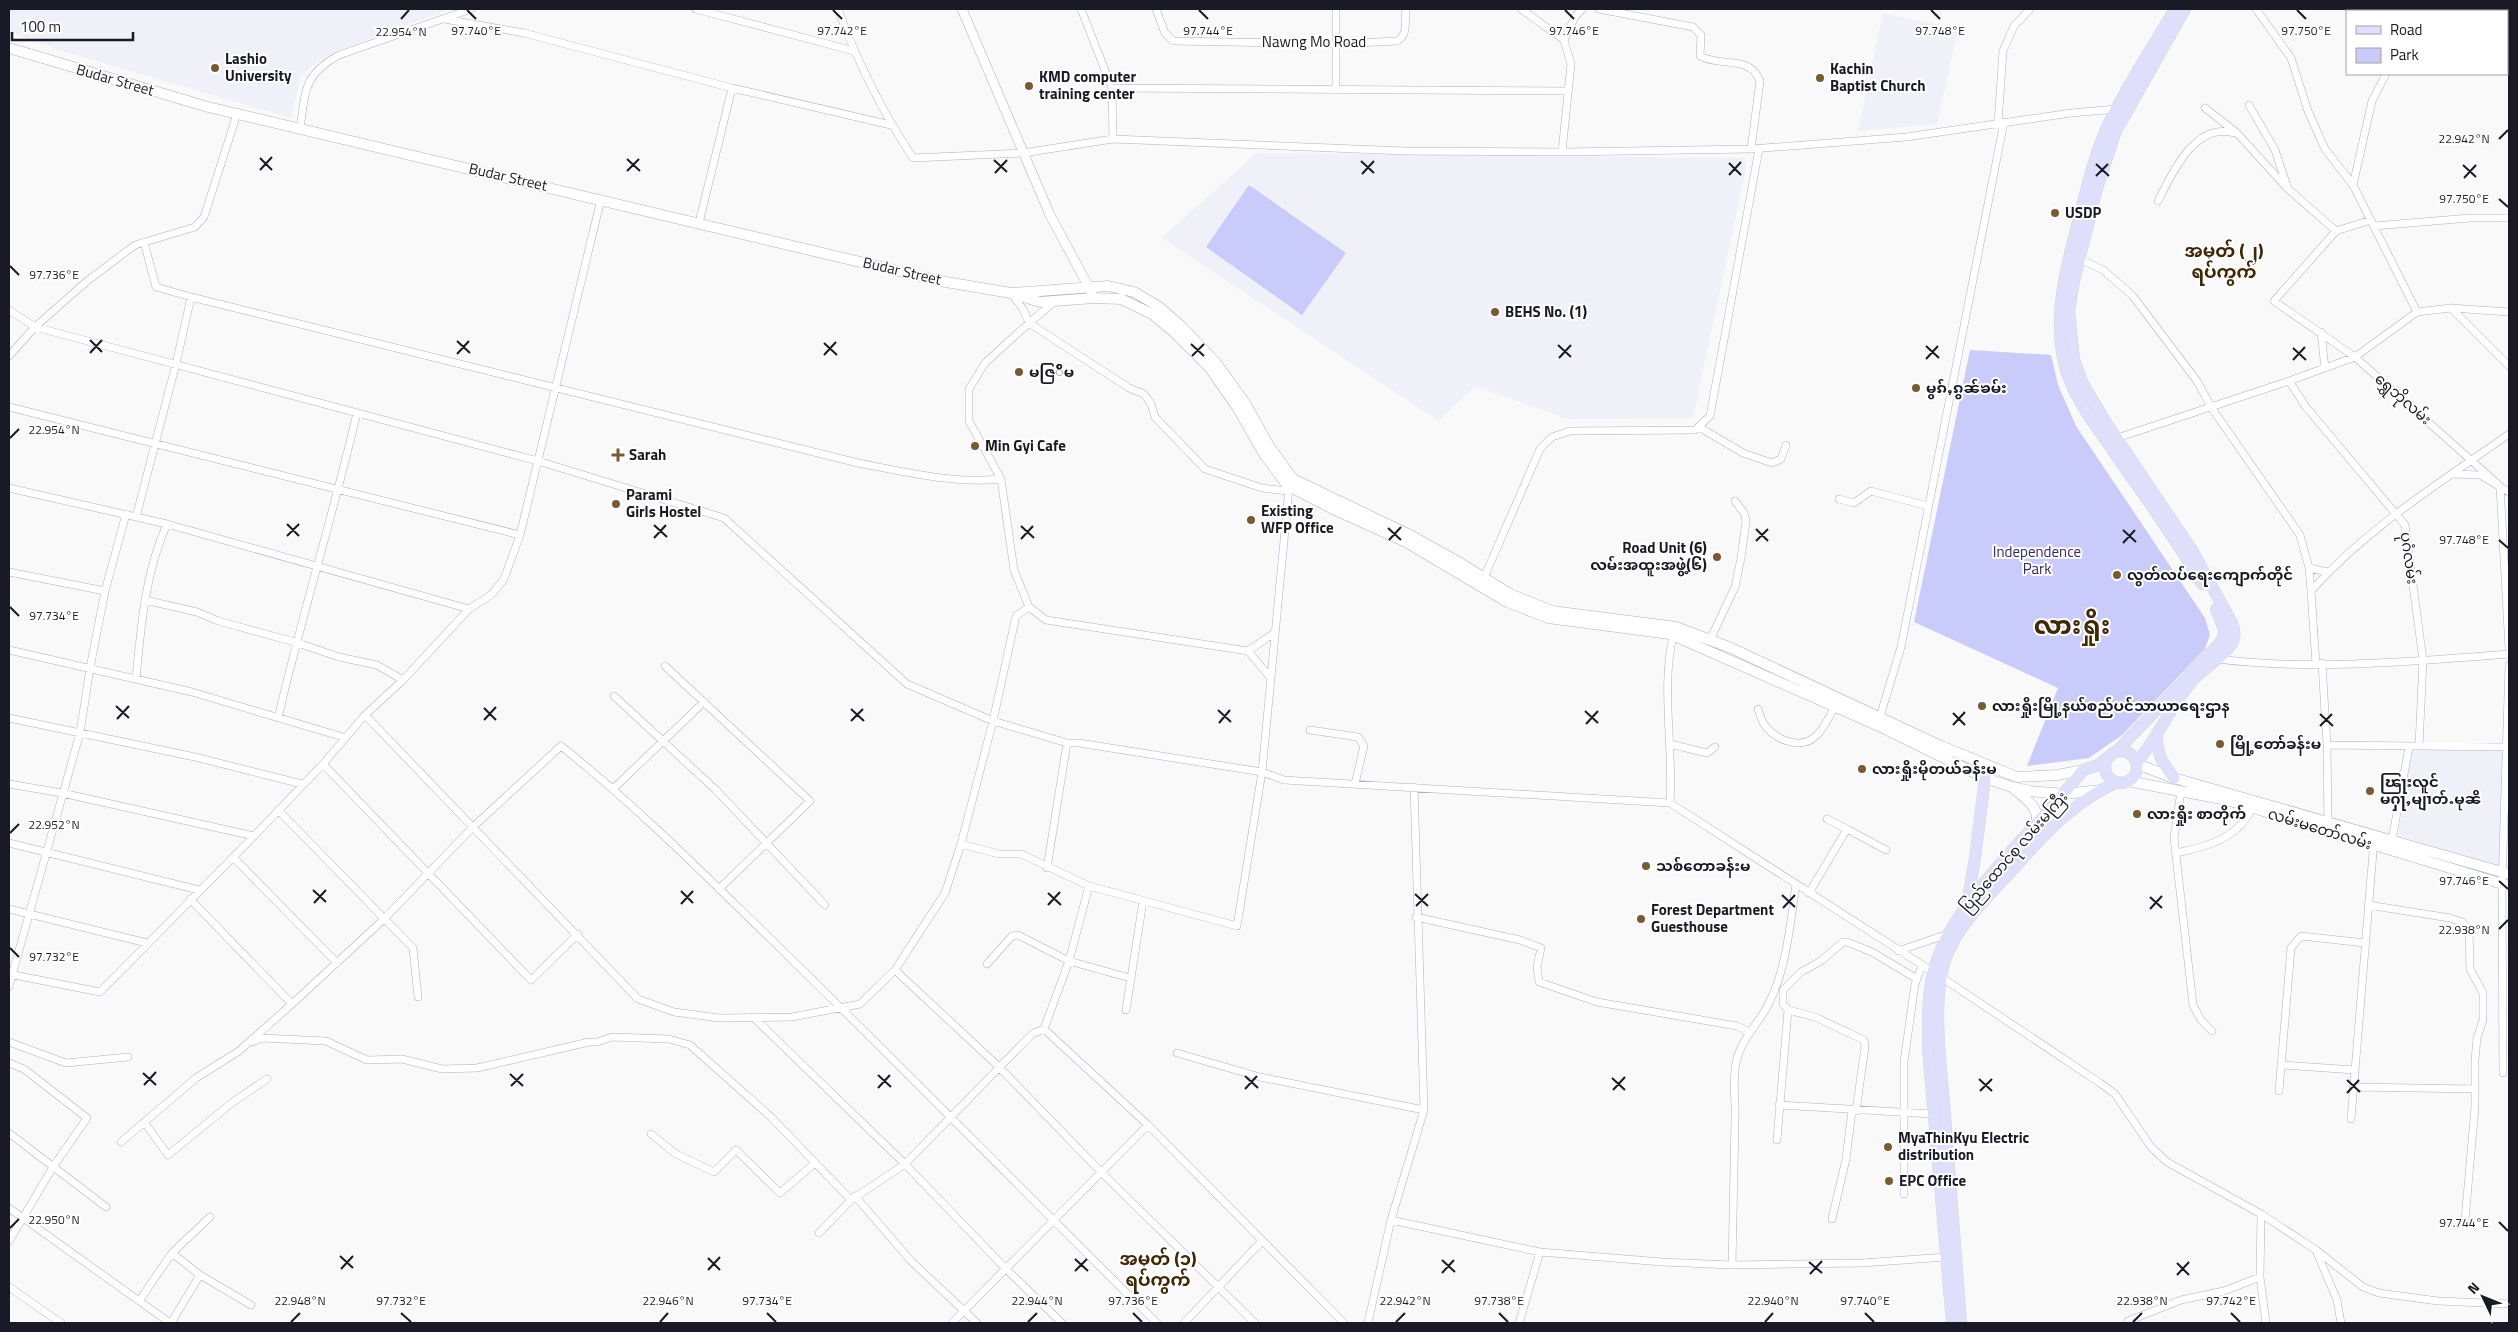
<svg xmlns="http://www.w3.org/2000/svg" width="2518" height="1332" viewBox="0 0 2518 1332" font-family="'Titillium Web','Noto Sans Myanmar',sans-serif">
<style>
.built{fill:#f0f0f9}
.green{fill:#c9cbfa}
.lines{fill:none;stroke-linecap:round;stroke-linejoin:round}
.minor-casing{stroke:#adafd1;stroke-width:8}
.tertiary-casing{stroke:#adafd1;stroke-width:10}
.secondary-casing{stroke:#adafd1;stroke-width:11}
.primary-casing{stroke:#d6d6d8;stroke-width:12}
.minor{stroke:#fff;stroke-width:7}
.tertiary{stroke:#fff;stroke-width:9}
.secondary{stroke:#fff;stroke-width:10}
.primary{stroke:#dedffa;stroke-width:11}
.ticks{fill:none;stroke:#191a26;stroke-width:2}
.poi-dot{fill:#7a5a30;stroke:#fff;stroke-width:2}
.labels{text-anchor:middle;stroke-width:4;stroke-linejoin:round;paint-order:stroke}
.street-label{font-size:15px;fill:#191a26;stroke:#fff}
.poi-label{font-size:15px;font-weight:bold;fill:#191a26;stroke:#fff;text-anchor:start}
.park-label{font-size:15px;fill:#30296a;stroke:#fff}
.quarter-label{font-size:18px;font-weight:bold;fill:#402804;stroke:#fff}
.town-label{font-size:25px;font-weight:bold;fill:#402804;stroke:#fff}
.ticks-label{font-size:12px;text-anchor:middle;fill:#191a26;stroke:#fff;stroke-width:4;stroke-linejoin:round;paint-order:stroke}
</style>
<rect width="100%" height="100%" fill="#f9f9f9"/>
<path class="built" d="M9,9h442l-115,42 -18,11 -17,13 -10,43 -232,-68 -50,-18z
M1883,13l75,16 -21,95 -79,7z
M1256,153l489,5 1,10 -53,250 -125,1 -93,-33 -36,35 -277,-183z
M2411,747h94l-4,120 -103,-32z"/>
<path class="green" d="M1249,185l97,68 -44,62 -96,-68z
M1970,350l81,5 7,30 18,41 129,192 5,17 -5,14 -83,86 -33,23 -62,8 31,-78 -144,-66z"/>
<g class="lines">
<g class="minor-casing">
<path id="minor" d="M696,9l158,42
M838,9c19,52 44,102 75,149l110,-5 90,-14 292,12 157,1 189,-3 155,-12 165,-24 46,-4
M1081,9l31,79 456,3
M1156,9l9,24 8,8 163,3 61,-3c12,-6 7,-21 9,-32
M1336,9v81
M1521,9l43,31 7,24 -9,88
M1599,9l94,18 8,8 -1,21c22,12 49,-2 60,25l-9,68
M2256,9l35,49 17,53 17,38 28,36 64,127
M2379,9l3,2
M2417,11l1,-2
M444,19l80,14 208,55 159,37
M1564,40l11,-23 7,-8
M2507,41l2,2
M1112,88l1,51
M2249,105l26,45 12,36
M2205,108l32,25 50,55 49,43
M1998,123l5,-72 11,-25 16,-17
M300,128c6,-38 3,-53 39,-73l132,-46
M2353,185l19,-84 14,-27
M2158,201c14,-28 37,-79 76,-68
M2371,220l-35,11 -62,70 81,56 145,129 9,162
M699,223l33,-135
M2374,226l96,-8h39
M144,242l12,45 35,10 667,166c47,9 95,21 143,16
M2080,259l23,11 29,25 65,86 14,26 89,128 9,33 2,23
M1011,293l12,16 6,14 25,-21
M2451,308l58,58
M9,310l26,17 503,134 186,57 183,166 86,37 74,22h12l183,29 -25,154 -148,-40 -68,-32h-22l-38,-10
M2321,332l4,36
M9,356l26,-29 51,-45 49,-37 60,-18 9,-10 33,-103
M2289,381l17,26 99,118 18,135 -4,86
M9,407l511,128
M1699,427l44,26 29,10 9,-4 5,-14
M2114,439l175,-58 66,-24 62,-45 34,-4 58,4
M2452,474l28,1 29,17
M9,488l158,36 302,85
M1289,488l-27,284 22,8 386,23
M1839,499l15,4 17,-12 57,15
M136,517l40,-153 15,-67
M2309,568l19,4
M9,572l96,19
M1483,580l57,-131 12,-12 18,-6 125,-1 15,-14 49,-267
M145,600l52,12 21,9 77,21 44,15 38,8 26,15
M1674,633c-14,50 0,118 -4,170l271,174 159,106 15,11 36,53 16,15 94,52 55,36 47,37 16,6 59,8 71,3
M1710,640l25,-53 6,-29 5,-37 -2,-8 -9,-12
M9,650l183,42 151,45
M1248,651l-202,-31 -17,-13 -15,-37 -13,-91 -32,-58v-32l16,-26 44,-40 100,65 15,6 7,10 4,13 50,52 57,19 26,3
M2217,659c96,12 196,2 292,-5
M2322,663l5,82 1,81
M2316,664l-5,-73c57,-64 129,-108 198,-157
M665,666l145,135 -91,88
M1270,677l-22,-26 26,-18
M136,679c5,-53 9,-106 31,-155
M614,696l102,94 109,115
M1758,709c2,5 3,11 6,15 10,15 36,27 52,12 8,-7 13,-20 19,-29
M365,715l273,284 36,13 45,6 73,-1 68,-13 35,-34 50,-77 16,-49 32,-123 23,-105 13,-9
M9,718l186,39 107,27
M278,718c24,-103 55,-203 79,-305
M1879,720l22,-73 103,-525
M1310,730l48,7 6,9 -9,38
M1670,744l37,9 8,-6
M2327,745l180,2
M323,764l208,216 47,-46
M9,784l53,9 192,43
M614,788l90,-86
M2181,791l-7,47 19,167 8,15 11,11
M278,810l135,138 5,49
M1827,819l20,10
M2392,840l17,-93
M9,843l190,47
M2176,853c30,-6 63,-15 76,-45
M233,857l104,106
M1047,868l20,-125
M1809,893l38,-64 39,21
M190,899l102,105
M2368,905l82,13 12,4 7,7 1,40 13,24v27l-6,18 -2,22v47l-10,113
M9,909l138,34
M1416,917l104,23 21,8 -4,19 2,15 58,20 140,24 12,6
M1898,951l50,-17
M987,964l25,-28 6,-1 51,26 61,17
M895,970l104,97 102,105 154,151
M9,974l91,18 154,-156 69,-72 42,-49 38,-35 66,-71 23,-15 12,-15 16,-44 81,-336
M9,986l71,-253 10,-65 15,-77 21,-77
M1126,1010l17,-109
M753,1017l152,147 101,105 56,54
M1044,1029l25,-68 20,-75
M9,1042l57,21 62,-6
M252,1042l10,-4 64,3 41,19 35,-1 40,10 35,-1 112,-26h8l15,-5 57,2 21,6 81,72 80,83 54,-36 127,-130 12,-5 104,96 196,198
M1177,1053l83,24 164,33
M9,1063l15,6 63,49 -34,49 -44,74
M2282,1065l73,5
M2503,1073l-1,-189 7,-219
M2353,1087l122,2
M2279,1091l12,-143 10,-12 64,7
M1779,1105l154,9
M1856,1111l9,-64 -1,-7 -49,-23 -27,-7 -5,-6v-14l18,-18 20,-11 22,-19h4l25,10 45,27
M2351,1119l23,-279
M144,1122l24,33 65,-53 34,-23
M9,1133l97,74
M651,1134l25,20 38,18 22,-22 44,43 35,-30
M1777,1140l11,-130
M121,1142l75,-64 43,-27 53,-47 92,-85 90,-93 87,-80c78,62 148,133 220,203 127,124 250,250 376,374
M1904,1194v-132l11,-78 7,-18
M855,1196l56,65 66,62
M9,1208l161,115
M2261,1214l-1,63 6,46
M1832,1219l14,-60 6,-48
M1391,1220l149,32 122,10 70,3 130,-2 84,-6
M819,1233l32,-33
M172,1253l28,22 51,30
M2317,1253l20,47 4,23
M1732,1265c1,-49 2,-97 3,-145 1,-19 -3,-38 1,-57 5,-25 23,-39 33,-60 18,-36 21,-79 27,-118
M9,1287l52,36
M139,1301l33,-48 38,-36
M2128,1321l53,-21 43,-9 36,-14
M171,1323l29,-48
M952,1323l196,-198
M1184,1323l77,-81
M1368,1323l23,-103 33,-110 -10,-323
M1519,1323l21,-71"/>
</g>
<g class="tertiary-casing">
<path id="tertiary" d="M962,9l88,206 42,78"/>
</g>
<g class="secondary-casing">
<path id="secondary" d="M9,48l199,59 732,174 71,12 29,9 54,-4 27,1 31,15 23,19 34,34 28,40 27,47 23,31 48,25 71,32 101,60 41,16 122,16 211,93 104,51 27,9 18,4 35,3 36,-4
M1014,293l94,-7 26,6 24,14 23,20 35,37 29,40 24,43 24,33 119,57 45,25 53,33 42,17 124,16 55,21 210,98 76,31 41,-2 25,-5
M2137,764l37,14 335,96
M2128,781l99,19 282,86
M2014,789c12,10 27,19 22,36"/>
</g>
<g class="primary-casing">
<path id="primary" d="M2175,9c-23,39 -49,78 -68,118 -13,29 -20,60 -28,91 -14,55 -31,112 -8,166 11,25 30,49 45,71 29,42 60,84 86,129
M2157,735c0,19 5,28 17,43
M2105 767a16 16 0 1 1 32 0a16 16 0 1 1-32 0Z
M2116,752l104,-109 5,-11 -9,-23
M2137,762c22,-25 34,-58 57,-83 11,-12 28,-21 37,-34 5,-8 4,-14 1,-22l-40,-73 -85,-126 -25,-42 -8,-23 -5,-48 5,-30 22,-89 20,-61 69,-122
M1967,905l8,-47 10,-80
M1952,1323l-24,-274c0,-25 -1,-51 5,-76 17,-72 105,-144 150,-203l15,-5 13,-10
M1961,1323c-5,-65 -10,-131 -15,-196 -3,-46 -16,-126 0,-169 13,-36 46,-65 71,-93 30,-34 59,-65 101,-83"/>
</g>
<use href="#minor" class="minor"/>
<use href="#tertiary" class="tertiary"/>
<use href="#secondary" class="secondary"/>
<use href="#primary" class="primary"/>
</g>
<path class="ticks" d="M467,10l9,9M833,10l9,9M1199,10l9,9M1565,10l9,9M1931,10l9,9M2297,10l9,9M401,19l8,-9M2499,139l9,-9M260,158l12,12M627,159l13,12M994,160l13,12M1361,161l13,12M1729,163l12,12M2096,164l13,12M2463,165l13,12M260,170l12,-13M627,171l12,-12M995,173l12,-13M1362,174l12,-13M1729,175l12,-13M2096,176l12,-12M2464,178l12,-13M2499,199l9,8M10,266l9,9M90,340l12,12M457,341l13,12M824,343l13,12M1191,344l13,12M1558,345l13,12M1926,346l13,12M2293,348l13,12M90,353l12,-13M457,354l12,-13M824,355l12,-13M1192,356l12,-12M1559,358l12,-13M1926,359l12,-13M2293,360l12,-13M10,438l9,-9M287,524l12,12M654,525l13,12M1021,526l13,12M1388,528l13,12M1756,529l12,12M2123,530l13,12M287,536l12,-12M654,538l12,-13M1021,539l12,-13M1389,540l12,-13M2499,540l9,8M1756,541l12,-12M2123,543l12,-13M10,607l9,9M116,706l13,12M484,708l12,12M851,709l13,12M1218,710l13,12M1585,711l13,12M1953,713l12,12M2320,714l13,12M117,719l12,-13M484,720l12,-13M851,721l12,-12M1219,723l11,-13M1586,724l12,-13M1953,725l12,-13M2320,726l12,-12M10,833l9,-9M2499,881l9,8M313,890l13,12M681,891l12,12M1048,893l13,12M1415,894l13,12M1782,895l13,12M2150,897l12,11M314,903l12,-13M681,904l12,-13M1048,905l12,-13M1416,906l12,-12M1783,908l12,-13M2150,909l12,-13M2499,929l9,-9M10,948l9,9M143,1073l13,12M510,1074l13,12M878,1075l13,12M1245,1076l13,12M1612,1078l13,12M1979,1079l13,12M2347,1080l13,12M144,1085l12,-13M511,1086l12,-12M878,1088l12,-13M1245,1089l12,-13M1613,1090l12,-13M1980,1091l12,-12M2347,1093l12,-13M2499,1222l9,9M10,1228l9,-9M340,1256l13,12M708,1258l12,12M1075,1259l13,12M1442,1260l13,12M1809,1262l13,11M2177,1263l12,12M341,1269l12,-13M708,1270l12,-13M1075,1271l12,-12M1442,1273l12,-13M1810,1274l12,-13M2177,1275l12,-13M401,1313l10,9M767,1313l9,9M1133,1313l9,9M1499,1313l9,9M1865,1313l9,9M2231,1313l9,9M291,1322l9,-9M660,1322l8,-9M1028,1322l9,-9M1396,1322l9,-9M1765,1322l8,-9M2133,1322l9,-9"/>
<g class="poi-dot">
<circle cx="215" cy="68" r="5"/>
<circle cx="1820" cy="78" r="5"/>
<circle cx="1029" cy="86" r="5"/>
<circle cx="2055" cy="213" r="5"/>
<circle cx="1495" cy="312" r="5"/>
<circle cx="1019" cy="372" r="5"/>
<circle cx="1916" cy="388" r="5"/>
<circle cx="975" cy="446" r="5"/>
<path d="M615.5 447.5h5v5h5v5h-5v5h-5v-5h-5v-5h5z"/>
<circle cx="616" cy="504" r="5"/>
<circle cx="1251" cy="520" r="5"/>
<circle cx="1717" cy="557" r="5"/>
<circle cx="2117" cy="575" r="5"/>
<circle cx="1982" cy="706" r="5"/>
<circle cx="2220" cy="744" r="5"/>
<circle cx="1862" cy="769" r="5"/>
<circle cx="2370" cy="791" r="5"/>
<circle cx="2137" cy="814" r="5"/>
<circle cx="1646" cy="866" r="5"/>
<circle cx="1641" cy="919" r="5"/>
<circle cx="1888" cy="1147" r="5"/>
<circle cx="1889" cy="1181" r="5"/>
</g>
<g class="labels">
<g class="street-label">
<text x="1314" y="47">Nawng Mo Road</text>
<text transform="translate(115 80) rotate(16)" y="5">Budar Street</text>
<text transform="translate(508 177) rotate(13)" y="5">Budar Street</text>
<text transform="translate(902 271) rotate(13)" y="5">Budar Street</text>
<text transform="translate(2403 399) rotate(41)" y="5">ရွှေဘိုလမ်း</text>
<text transform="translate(2409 558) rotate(82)" y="5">ပုဂံလမ်း</text>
<text transform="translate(2320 829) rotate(17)" y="5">လမ်းမတော်လမ်း</text>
<text transform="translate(2014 852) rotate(-49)" y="5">ပြည်ထောင်စု လမ်းမကြီး</text>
</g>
<g class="poi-label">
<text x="225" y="64">Lashio<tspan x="225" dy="17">University</tspan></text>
<text x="1830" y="74">Kachin<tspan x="1830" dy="17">Baptist Church</tspan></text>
<text x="1039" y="82">KMD computer<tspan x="1039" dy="17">training center</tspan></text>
<text x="2065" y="218">USDP</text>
<text x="1505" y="317">BEHS No. (1)</text>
<text x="1029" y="377">မဇြ်ိမ</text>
<text x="1926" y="393">မွၵ်ႇၵွၼ်ၶမ်း</text>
<text x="985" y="451">Min Gyi Cafe</text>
<text x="629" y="460">Sarah</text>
<text x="626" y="500">Parami<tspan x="626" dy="17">Girls Hostel</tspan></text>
<text x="1261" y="516">Existing<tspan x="1261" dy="17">WFP Office</tspan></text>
<text x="1707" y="553" text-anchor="end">Road Unit (6)<tspan x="1707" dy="17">လမ်းအထူးအဖွဲ့(၆)</tspan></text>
<text x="2127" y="580">လွတ်လပ်ရေးကျောက်တိုင်</text>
<text x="1992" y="711">လားရှိုးမြို့နယ်စည်ပင်သာယာရေးဌာန</text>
<text x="2230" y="749">မြို့တော်ခန်းမ</text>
<text x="1872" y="774">လားရှိုးမိုတယ်ခန်းမ</text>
<text x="2380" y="787">ၽြႃးလူင်<tspan x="2380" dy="17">မႁႃႇမျၢတ်ႉမုၼိ</tspan></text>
<text x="2147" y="819">လားရှိုး စာတိုက်</text>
<text x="1656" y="871">သစ်တောခန်းမ</text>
<text x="1651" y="915">Forest Department<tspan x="1651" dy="17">Guesthouse</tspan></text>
<text x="1898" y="1143">MyaThinKyu Electric<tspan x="1898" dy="17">distribution</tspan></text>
<text x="1899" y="1186">EPC Office</text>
</g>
<g class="park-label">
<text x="2037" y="557">Independence<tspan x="2037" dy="17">Park</tspan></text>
</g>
<g class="quarter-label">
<text x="2224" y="257">အမှတ် (၂)<tspan x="2224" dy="21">ရပ်ကွက်</tspan></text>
<text x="1158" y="1265">အမှတ် (၁)<tspan x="1158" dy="21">ရပ်ကွက်</tspan></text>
</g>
<g class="town-label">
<text x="2072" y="634">လားရှိုး</text>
</g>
</g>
<g class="ticks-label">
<text x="476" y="35">97.740°E</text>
<text x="842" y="35">97.742°E</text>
<text x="1208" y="35">97.744°E</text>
<text x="1574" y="35">97.746°E</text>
<text x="1940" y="35">97.748°E</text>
<text x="2306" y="35">97.750°E</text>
<text x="401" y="36">22.954°N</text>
<text x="2464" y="143">22.942°N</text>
<text x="2464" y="203">97.750°E</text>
<text x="54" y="279">97.736°E</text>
<text x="54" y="434">22.954°N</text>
<text x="2464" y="544">97.748°E</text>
<text x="54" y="620">97.734°E</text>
<text x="54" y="829">22.952°N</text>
<text x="2464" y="885">97.746°E</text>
<text x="2464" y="934">22.938°N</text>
<text x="54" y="961">97.732°E</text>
<text x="54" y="1224">22.950°N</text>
<text x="2464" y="1227">97.744°E</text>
<text x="300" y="1305">22.948°N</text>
<text x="668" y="1305">22.946°N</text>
<text x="1037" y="1305">22.944°N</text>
<text x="1405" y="1305">22.942°N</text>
<text x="1773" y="1305">22.940°N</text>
<text x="2142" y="1305">22.938°N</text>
<text x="401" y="1305">97.732°E</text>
<text x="767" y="1305">97.734°E</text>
<text x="1133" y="1305">97.736°E</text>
<text x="1499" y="1305">97.738°E</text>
<text x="1865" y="1305">97.740°E</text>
<text x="2231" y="1305">97.742°E</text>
</g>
<rect width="2518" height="1332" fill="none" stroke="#191a26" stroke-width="20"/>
<rect x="2346" y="10" width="162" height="65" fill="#ffffff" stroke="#a3a3a8"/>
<rect x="2356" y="26" width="25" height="8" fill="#dedffa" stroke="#a3a3a8"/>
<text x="2390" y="35" font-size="15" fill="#191a26">Road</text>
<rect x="2356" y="48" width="25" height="15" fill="#c9cbfa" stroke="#a3a3a8"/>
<text x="2390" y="60" font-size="15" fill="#191a26">Park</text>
<g transform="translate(2483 1297) rotate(313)" stroke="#ffffff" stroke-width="4" paint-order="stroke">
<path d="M0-4L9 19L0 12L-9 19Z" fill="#191a26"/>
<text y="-8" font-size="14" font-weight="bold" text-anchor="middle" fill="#191a26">N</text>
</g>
<path d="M12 32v8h121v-8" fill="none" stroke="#191a26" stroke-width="2.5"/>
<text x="20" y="32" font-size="15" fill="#191a26" stroke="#ffffff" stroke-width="4" paint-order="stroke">100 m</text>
</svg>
